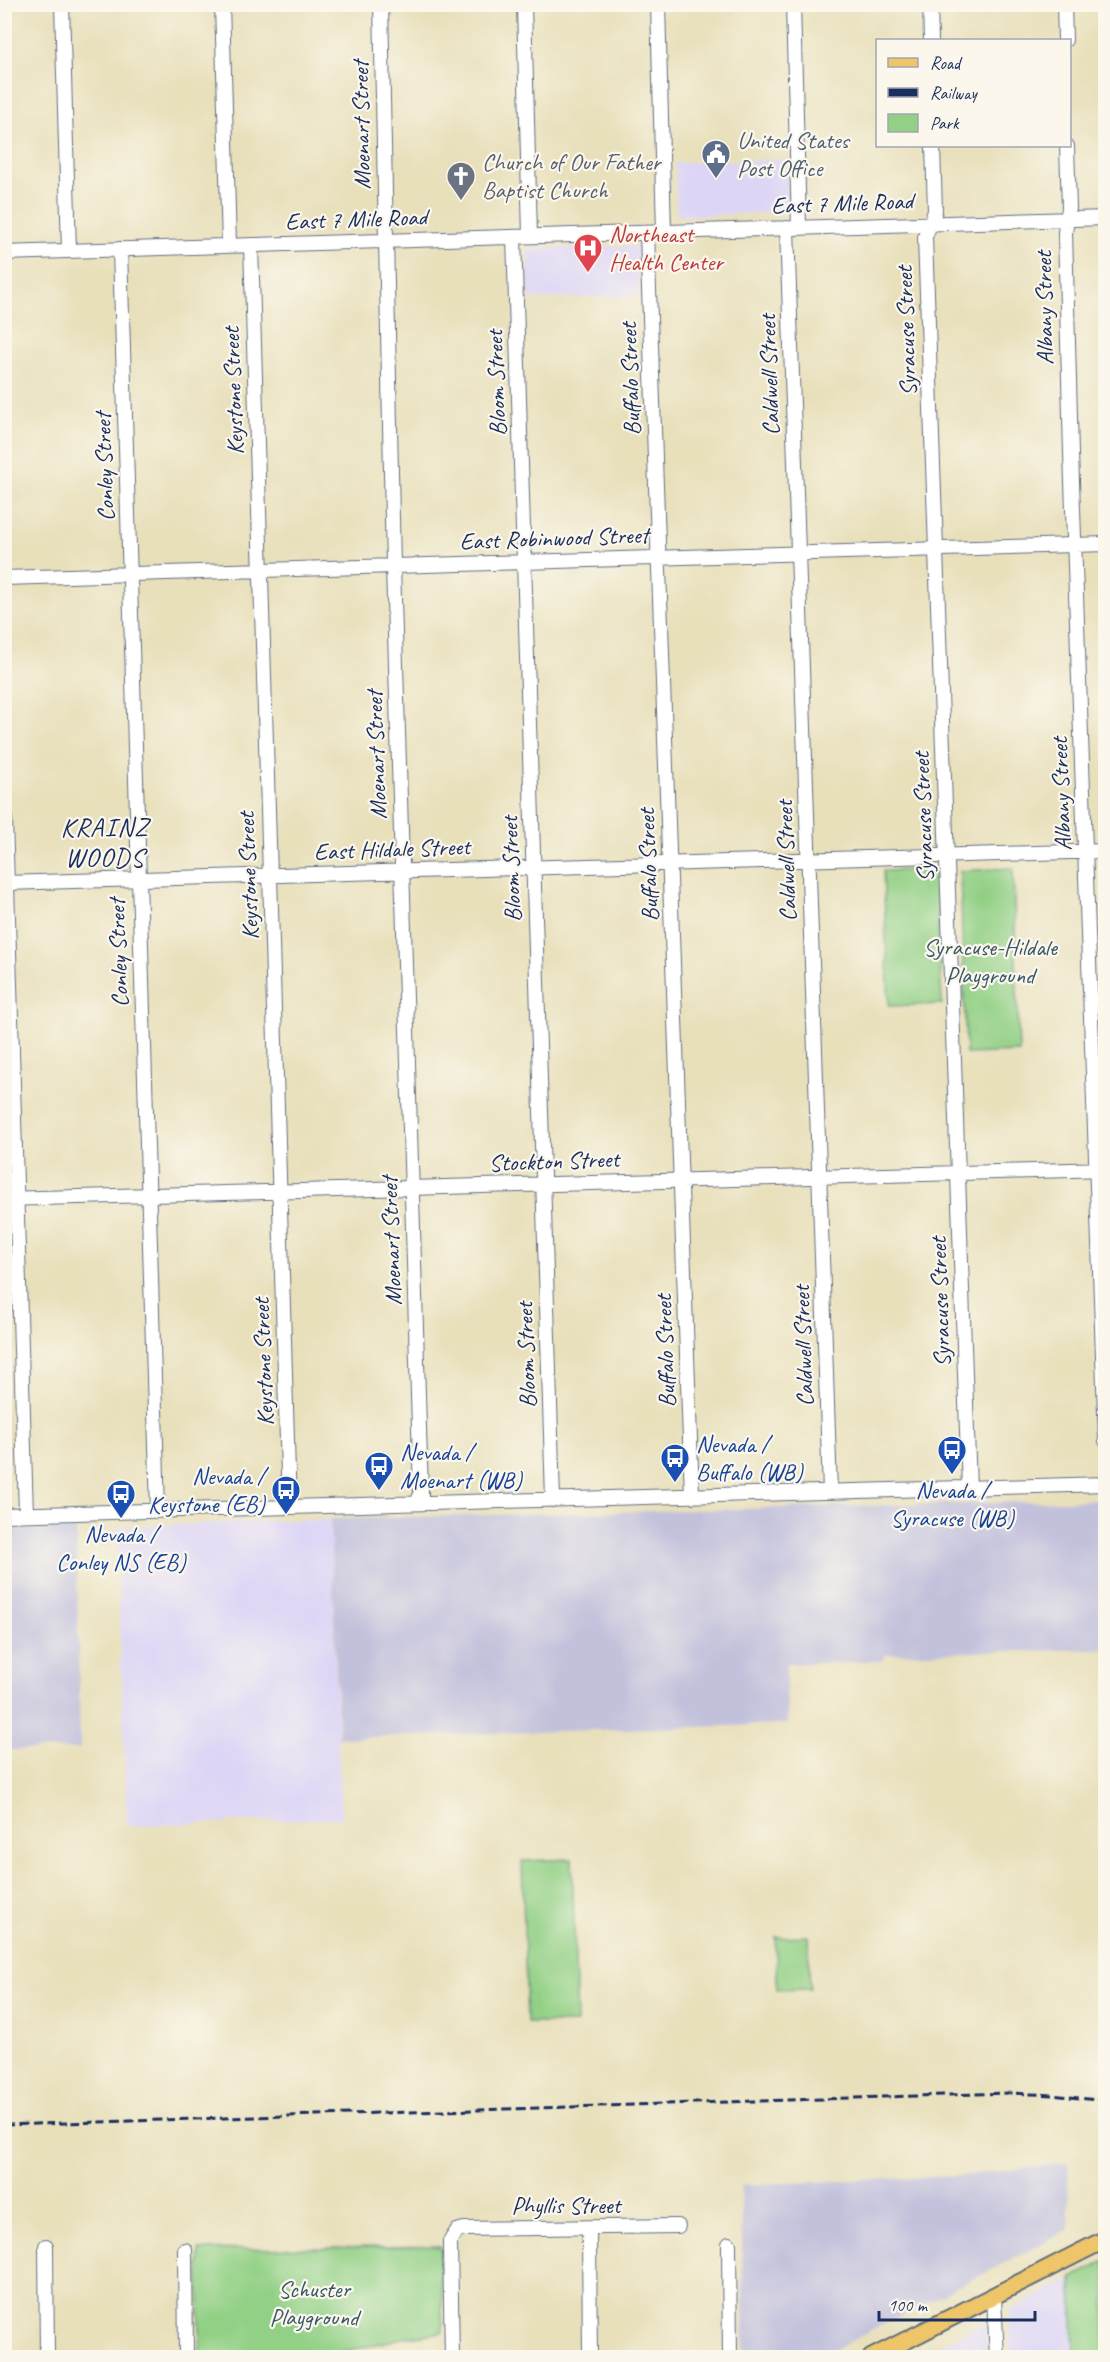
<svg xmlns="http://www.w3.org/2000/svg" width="1110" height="2362" viewBox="0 0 1110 2362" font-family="Caveat,sans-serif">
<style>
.built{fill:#ddd5f6}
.industrial{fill:#c2c1dc}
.green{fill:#92d085;stroke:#568072;stroke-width:1.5}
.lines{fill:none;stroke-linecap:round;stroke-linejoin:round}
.minor-casing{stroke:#636d7f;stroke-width:16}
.major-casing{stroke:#636d7f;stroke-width:20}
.minor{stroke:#fff;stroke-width:14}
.major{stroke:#eec569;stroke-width:16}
.rail{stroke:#1b2f5e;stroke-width:3;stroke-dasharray:9 4.5;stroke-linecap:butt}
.labels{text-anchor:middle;stroke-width:4.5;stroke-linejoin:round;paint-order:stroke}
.street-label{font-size:24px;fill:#1b2f5e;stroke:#fbf7ec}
.service-label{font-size:24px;fill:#4e5e75;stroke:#fbf7ec;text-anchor:start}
.worship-label{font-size:24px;fill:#5b616d;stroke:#fbf7ec;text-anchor:start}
.health-label{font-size:24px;fill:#be3a42;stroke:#fbf7ec;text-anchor:start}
.park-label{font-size:24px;fill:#395768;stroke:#fbf7ec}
.transit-label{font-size:24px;fill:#164399;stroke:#fbf7ec;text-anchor:start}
.neighbourhood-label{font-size:26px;letter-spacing:1.5px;fill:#1b2f5e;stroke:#fbf7ec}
</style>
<rect width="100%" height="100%" fill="#fbf7ec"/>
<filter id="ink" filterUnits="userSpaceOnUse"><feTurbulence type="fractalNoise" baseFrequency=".0167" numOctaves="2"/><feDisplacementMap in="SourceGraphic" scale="12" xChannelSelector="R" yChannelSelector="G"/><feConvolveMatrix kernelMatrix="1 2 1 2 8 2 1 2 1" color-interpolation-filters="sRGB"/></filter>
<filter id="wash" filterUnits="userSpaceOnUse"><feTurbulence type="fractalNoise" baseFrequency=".008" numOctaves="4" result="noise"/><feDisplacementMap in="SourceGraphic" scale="24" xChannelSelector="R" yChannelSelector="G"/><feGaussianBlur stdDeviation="1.35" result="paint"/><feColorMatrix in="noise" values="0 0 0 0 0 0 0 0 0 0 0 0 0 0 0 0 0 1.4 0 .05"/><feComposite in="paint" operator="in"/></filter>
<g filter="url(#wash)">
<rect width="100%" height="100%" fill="#e8e0bb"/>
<path class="built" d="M786,159l2,53 -111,4 -2,-53z
M638,246l1,50 -110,3 -1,-50z
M330,1519l11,299 -214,8 -11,-299z
M1072,2278l2,79h-63l-2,-46z
M986,2322v35h-70z"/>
<path class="industrial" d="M1105,1500v149l-218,5 -5,7 -96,3 1,60 -448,14 -9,-219z
M76,1528l4,221 -75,1v-220z
M1068,2163l1,67 -249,127h-76l-3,-172 219,-9z"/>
<path class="green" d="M1013,868l6,184 -53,2 -6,-183z
M936,869l6,135 -53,2 -6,-135z
M572,1859l5,164h-50l-5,-162z
M808,1936l2,53 -33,1 -1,-53z
M440,2246l3,86 -41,6 -81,19h-121l-1,-107z
M1105,2261v96h-31l-2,-79z"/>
</g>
<g filter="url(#ink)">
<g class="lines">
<g class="minor-casing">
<path id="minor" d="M62,4l7,247
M222,4l7,241
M381,4l12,562 28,928 -4,9
M524,4l6,232
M658,4l6,228
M793,4l6,224
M930,4l1,36
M1064,4l1,36
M933,146l2,65 -10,26 44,1251
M1067,146l2,62 -4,24 6,221 35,988
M787,228l43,1264
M647,233l45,1263
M514,237l39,1263
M251,245l38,1262
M120,249l38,1262
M4,253l1102,-35
M4,578l1102,-34
M4,787l22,727
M4,883l1102,-32
M4,1199l1102,-30
M4,1515l1102,-31
M589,2228l1,130
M729,2244l1,114
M46,2246l1,112
M185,2250l1,108
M994,2296l3,62
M452,2358l-2,-116 7,-11 7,-2 214,-3"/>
</g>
<g class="major-casing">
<path id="major" d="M871,2358l235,-119"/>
</g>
<use href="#minor" class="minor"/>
<use href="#major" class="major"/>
<path class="rail" d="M4,2125l1005,-32 44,2 53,6"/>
</g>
</g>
<defs>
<g id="civic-pin" transform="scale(1.5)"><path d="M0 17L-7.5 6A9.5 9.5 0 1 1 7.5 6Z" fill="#5c6f8a" stroke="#fbf7ec"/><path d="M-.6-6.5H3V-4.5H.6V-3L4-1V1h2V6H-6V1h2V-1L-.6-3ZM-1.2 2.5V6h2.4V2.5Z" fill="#fff"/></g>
<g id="church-pin" transform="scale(1.5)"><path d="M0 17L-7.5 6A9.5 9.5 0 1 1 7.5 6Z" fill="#6b7280" stroke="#fbf7ec"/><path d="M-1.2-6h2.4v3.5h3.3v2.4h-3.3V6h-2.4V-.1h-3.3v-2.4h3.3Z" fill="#fff"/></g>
<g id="hospital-pin" transform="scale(1.5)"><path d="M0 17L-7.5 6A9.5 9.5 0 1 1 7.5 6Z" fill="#e0444e" stroke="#fbf7ec"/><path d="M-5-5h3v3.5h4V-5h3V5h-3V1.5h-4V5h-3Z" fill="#fff"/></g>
<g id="bus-pin" transform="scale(1.5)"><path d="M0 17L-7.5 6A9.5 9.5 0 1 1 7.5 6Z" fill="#1a4fb4" stroke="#fbf7ec"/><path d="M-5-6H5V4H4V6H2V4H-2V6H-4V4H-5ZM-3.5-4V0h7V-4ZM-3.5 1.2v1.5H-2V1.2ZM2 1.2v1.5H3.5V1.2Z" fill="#fff"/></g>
</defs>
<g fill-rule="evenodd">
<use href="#civic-pin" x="716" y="154"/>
<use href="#church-pin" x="461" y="176"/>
<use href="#hospital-pin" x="588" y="248"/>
<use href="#bus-pin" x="952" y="1450"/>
<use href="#bus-pin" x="675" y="1458"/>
<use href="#bus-pin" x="379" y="1466"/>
<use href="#bus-pin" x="286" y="1490"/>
<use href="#bus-pin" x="121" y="1494"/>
</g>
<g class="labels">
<g class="street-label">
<text transform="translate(361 125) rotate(-91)" y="8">Moenart Street</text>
<text transform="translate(842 203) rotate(-2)" y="8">East 7 Mile Road</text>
<text transform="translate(356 219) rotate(-2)" y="8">East 7 Mile Road</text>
<text transform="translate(1044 308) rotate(-91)" y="8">Albany Street</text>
<text transform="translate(906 331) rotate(-92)" y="8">Syracuse Street</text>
<text transform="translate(769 375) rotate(-92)" y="8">Caldwell Street</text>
<text transform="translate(630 379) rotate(-92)" y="8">Buffalo Street</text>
<text transform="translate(496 383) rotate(-92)" y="8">Bloom Street</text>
<text transform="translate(233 391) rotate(-92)" y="8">Keystone Street</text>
<text transform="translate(104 467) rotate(-92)" y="8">Conley Street</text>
<text transform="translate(554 538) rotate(-2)" y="8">East Robinwood Street</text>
<text transform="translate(376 755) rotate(-92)" y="8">Moenart Street</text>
<text transform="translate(1061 794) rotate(-92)" y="8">Albany Street</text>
<text transform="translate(923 817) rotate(-92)" y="8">Syracuse Street</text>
<text transform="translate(392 849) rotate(-2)" y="8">East Hildale Street</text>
<text transform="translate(786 861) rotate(-92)" y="8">Caldwell Street</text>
<text transform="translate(648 865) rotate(-92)" y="8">Buffalo Street</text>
<text transform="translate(511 869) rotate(-92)" y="8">Bloom Street</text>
<text transform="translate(248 876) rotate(-92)" y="8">Keystone Street</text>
<text transform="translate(118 953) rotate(-92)" y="8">Conley Street</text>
<text transform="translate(554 1161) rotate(-2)" y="8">Stockton Street</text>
<text transform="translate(391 1241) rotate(-92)" y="8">Moenart Street</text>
<text transform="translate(940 1302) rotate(-92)" y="8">Syracuse Street</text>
<text transform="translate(803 1346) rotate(-92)" y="8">Caldwell Street</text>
<text transform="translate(665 1351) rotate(-92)" y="8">Buffalo Street</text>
<text transform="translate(526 1355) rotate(-92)" y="8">Bloom Street</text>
<text transform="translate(263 1362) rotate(-92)" y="8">Keystone Street</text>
<text x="566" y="2213">Phyllis Street</text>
</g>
<g class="service-label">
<text x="737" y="148">United States<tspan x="737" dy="28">Post Office</tspan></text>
</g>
<g class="worship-label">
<text x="482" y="170">Church of Our Father<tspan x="482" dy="28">Baptist Church</tspan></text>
</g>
<g class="health-label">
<text x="609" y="242">Northeast<tspan x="609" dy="28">Health Center</tspan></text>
</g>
<g class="park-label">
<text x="990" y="955">Syracuse-Hildale<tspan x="990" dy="28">Playground</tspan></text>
<text x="314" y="2297">Schuster<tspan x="314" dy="28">Playground</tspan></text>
</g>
<g class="transit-label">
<text x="696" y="1452">Nevada /<tspan x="696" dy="28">Buffalo (WB)</tspan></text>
<text x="400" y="1460">Nevada /<tspan x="400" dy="28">Moenart (WB)</tspan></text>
<text x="265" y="1484" text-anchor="end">Nevada /<tspan x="265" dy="28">Keystone (EB)</tspan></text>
<text x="952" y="1498" text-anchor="middle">Nevada /<tspan x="952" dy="28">Syracuse (WB)</tspan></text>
<text x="121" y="1542" text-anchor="middle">Nevada /<tspan x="121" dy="28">Conley NS (EB)</tspan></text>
</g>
<g class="neighbourhood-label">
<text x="105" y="836">KRAINZ<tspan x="105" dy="30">WOODS</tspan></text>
</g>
</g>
<rect width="1110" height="2362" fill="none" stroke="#fbf7ec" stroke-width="24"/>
<rect x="876" y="39" width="195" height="108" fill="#fbf7ec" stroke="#a1a7b3" stroke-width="1.5"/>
<rect x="888" y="58" width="30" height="9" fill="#eec569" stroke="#a1a7b3" stroke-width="1.5"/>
<text x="930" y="69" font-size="18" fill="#1b2f5e">Road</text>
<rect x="888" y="88" width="30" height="9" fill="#1b2f5e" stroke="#a1a7b3" stroke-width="1.5"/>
<text x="930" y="99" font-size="18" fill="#1b2f5e">Railway</text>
<rect x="888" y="114" width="30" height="18" fill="#92d085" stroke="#a1a7b3" stroke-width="1.5"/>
<text x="930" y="129" font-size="18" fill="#1b2f5e">Park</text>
<path d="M879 2311v9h156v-9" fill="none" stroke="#1b2f5e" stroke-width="3"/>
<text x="888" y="2311" font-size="18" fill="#1b2f5e" stroke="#fbf7ec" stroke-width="4.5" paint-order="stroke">100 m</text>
</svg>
